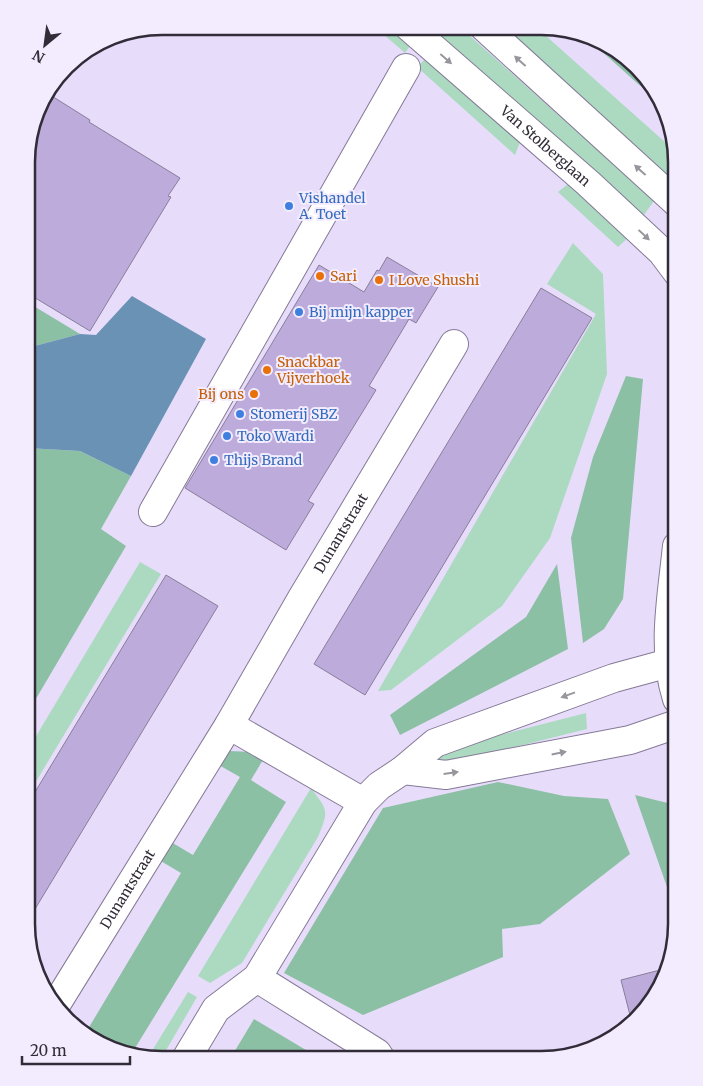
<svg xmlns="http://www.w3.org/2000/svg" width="703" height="1086" viewBox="0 0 703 1086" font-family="Merriweather,serif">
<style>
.green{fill:#abdac0}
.forest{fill:#8cc0a4}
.water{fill:#6992b4}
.building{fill:#bdacdb;stroke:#887e9a}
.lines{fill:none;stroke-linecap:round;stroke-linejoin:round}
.street-casing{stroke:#857a96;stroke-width:30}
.secondary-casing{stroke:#857a96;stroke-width:30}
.street{stroke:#fff;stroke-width:28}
.secondary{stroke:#fff;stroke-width:28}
.oneway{fill:#98969c}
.shop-dot{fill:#3f7fe0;stroke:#f3ecfe;stroke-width:2}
.food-dot{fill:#e8710a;stroke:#f3ecfe;stroke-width:2}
.labels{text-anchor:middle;stroke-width:4;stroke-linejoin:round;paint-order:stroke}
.street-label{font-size:14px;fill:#312c38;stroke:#f3ecfe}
.shop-label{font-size:14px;fill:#366cbe;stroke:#f3ecfe;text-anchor:start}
.food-label{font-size:14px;fill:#c56008;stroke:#f3ecfe;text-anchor:start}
.rim{fill:none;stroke:#312c38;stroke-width:2.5}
</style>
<rect width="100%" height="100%" fill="#e8dcfb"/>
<path class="green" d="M375,27h19l18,16 -7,10z
M426,27h34l194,174 -13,18z
M497,27h39l139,124 2,11v20l-4,3z
M427,57l93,85 -5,13 -98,-88z
M568,184l61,53 -11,10 -60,-55z
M573,243l30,31 4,100 -57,164 -48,68 -111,84 -13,1 218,-377 -49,-30z
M140,562l21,12 -135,224v-45z
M586,713l1,16 -148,37 -2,-15z
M311,788c17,23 18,22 7,49l-76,126 -32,20 -12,-7z
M188,992l9,5 -36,62h-14z"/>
<path class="forest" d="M588,39l36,15 36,47 -22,-17z
M27,302l53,32 -53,14z
M626,376l17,3 -20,220 -19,30 -21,14 -12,-105 22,-81z
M27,448l53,3 51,25 -30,53 25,17 -99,168z
M557,564l11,85 -168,86 -10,-20 136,-98z
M230,751l22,1 12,6 -13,22 35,22 -154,251 -47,-19 96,-161 -22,-13 12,-18 22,13 47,-78 -23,-13z
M498,782l66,14 44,3 22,55 -90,70 -38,5 1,28 -140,58 -79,-42 99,-165z
M635,795l41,10v108z
M254,1019l67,40h-91z"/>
<path class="water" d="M132,296l74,43 -75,137 -51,-25 -53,-3v-100l53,-14 16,1z"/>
<path class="building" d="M47,93l43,27 -1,2 91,56 -12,18 3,1 -81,134 -63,-38v-149l13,-43z
M387,257l51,30 -22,36 -7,-4 -40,67 7,4 -68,111 6,3 -28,46 -101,-62 134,-223 45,27 13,-22 2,1z
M541,288l51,30 -227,377 -51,-31z
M166,575l52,31 -192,318v-117z
M664,969l-10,31 -23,19 -10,-39z"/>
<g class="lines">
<g class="street-casing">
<g id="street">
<path d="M153,512l253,-444"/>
<path d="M229,725l134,77"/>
<path d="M403,770l43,5 184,-35 47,-16"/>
<path d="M257,978l120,75 4,6"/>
<path id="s1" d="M57,1003l172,-278 73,-127 152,-254"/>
<path d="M186,1059l30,-50 41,-31 106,-176 16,-16 24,-16 32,-27 179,-65 55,-15 8,3"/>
</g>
</g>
<g class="secondary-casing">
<g id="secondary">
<path id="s2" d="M409,27l179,156 74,69 15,20"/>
<path d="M484,27l193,176"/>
<path d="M677,699c-16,-49 -5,-103 0,-153"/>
</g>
</g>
<use href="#street" class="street"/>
<use href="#secondary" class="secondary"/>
</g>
<defs><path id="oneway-solid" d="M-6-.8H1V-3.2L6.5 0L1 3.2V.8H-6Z" transform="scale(1.25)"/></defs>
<g class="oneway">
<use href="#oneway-solid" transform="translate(446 59) rotate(41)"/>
<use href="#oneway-solid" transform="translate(520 61) rotate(-138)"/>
<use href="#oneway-solid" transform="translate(640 170) rotate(-138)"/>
<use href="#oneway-solid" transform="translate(644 235) rotate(43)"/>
<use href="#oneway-solid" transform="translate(568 695) rotate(160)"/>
<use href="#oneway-solid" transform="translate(559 753) rotate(-11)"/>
<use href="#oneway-solid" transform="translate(451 773) rotate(-8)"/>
</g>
<g class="shop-dot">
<circle cx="289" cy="206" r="5"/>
<circle cx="299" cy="312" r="5"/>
<circle cx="240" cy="414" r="5"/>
<circle cx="227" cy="436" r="5"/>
<circle cx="214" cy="460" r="5"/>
</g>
<g class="food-dot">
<circle cx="320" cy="276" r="5"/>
<circle cx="379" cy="280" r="5"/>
<circle cx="267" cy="370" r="5"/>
<circle cx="254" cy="394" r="5"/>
</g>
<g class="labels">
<g class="street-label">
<text dy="5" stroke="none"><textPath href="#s2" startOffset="181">Van Stolberglaan</textPath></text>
<text dy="5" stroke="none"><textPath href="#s1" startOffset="549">Dunantstraat</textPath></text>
<text dy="5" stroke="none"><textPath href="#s1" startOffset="134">Dunantstraat</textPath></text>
</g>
<g class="shop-label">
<text x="299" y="203">Vishandel<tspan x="299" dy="16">A. Toet</tspan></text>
<text x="309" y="317">Bij mijn kapper</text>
<text x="250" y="419">Stomerij SBZ</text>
<text x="237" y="441">Toko Wardi</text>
<text x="224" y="465">Thijs Brand</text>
</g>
<g class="food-label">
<text x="330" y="281">Sari</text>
<text x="389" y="285">I Love Shushi</text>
<text x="277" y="367">Snackbar<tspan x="277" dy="16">Vijverhoek</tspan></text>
<text x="244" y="399" text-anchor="end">Bij ons</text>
</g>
</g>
<path d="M0 0H703V1086H0ZM162 35H541A127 127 0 0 1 668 162V924A127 127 0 0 1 541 1051H162A127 127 0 0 1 35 924V162A127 127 0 0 1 162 35Z" fill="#f3ecfe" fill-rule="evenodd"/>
<path class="rim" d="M162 35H541A127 127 0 0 1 668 162V924A127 127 0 0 1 541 1051H162A127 127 0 0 1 35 924V162A127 127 0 0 1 162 35Z"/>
<g transform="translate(45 45) rotate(209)" stroke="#f3ecfe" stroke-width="4" paint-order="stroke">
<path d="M0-4L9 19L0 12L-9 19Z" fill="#312c38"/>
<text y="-8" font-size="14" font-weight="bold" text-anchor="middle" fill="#312c38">N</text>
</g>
<path d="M22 1056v8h108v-8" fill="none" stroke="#312c38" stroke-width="2.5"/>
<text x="30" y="1056" font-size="15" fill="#312c38" stroke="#f3ecfe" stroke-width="4" paint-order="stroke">20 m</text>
</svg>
